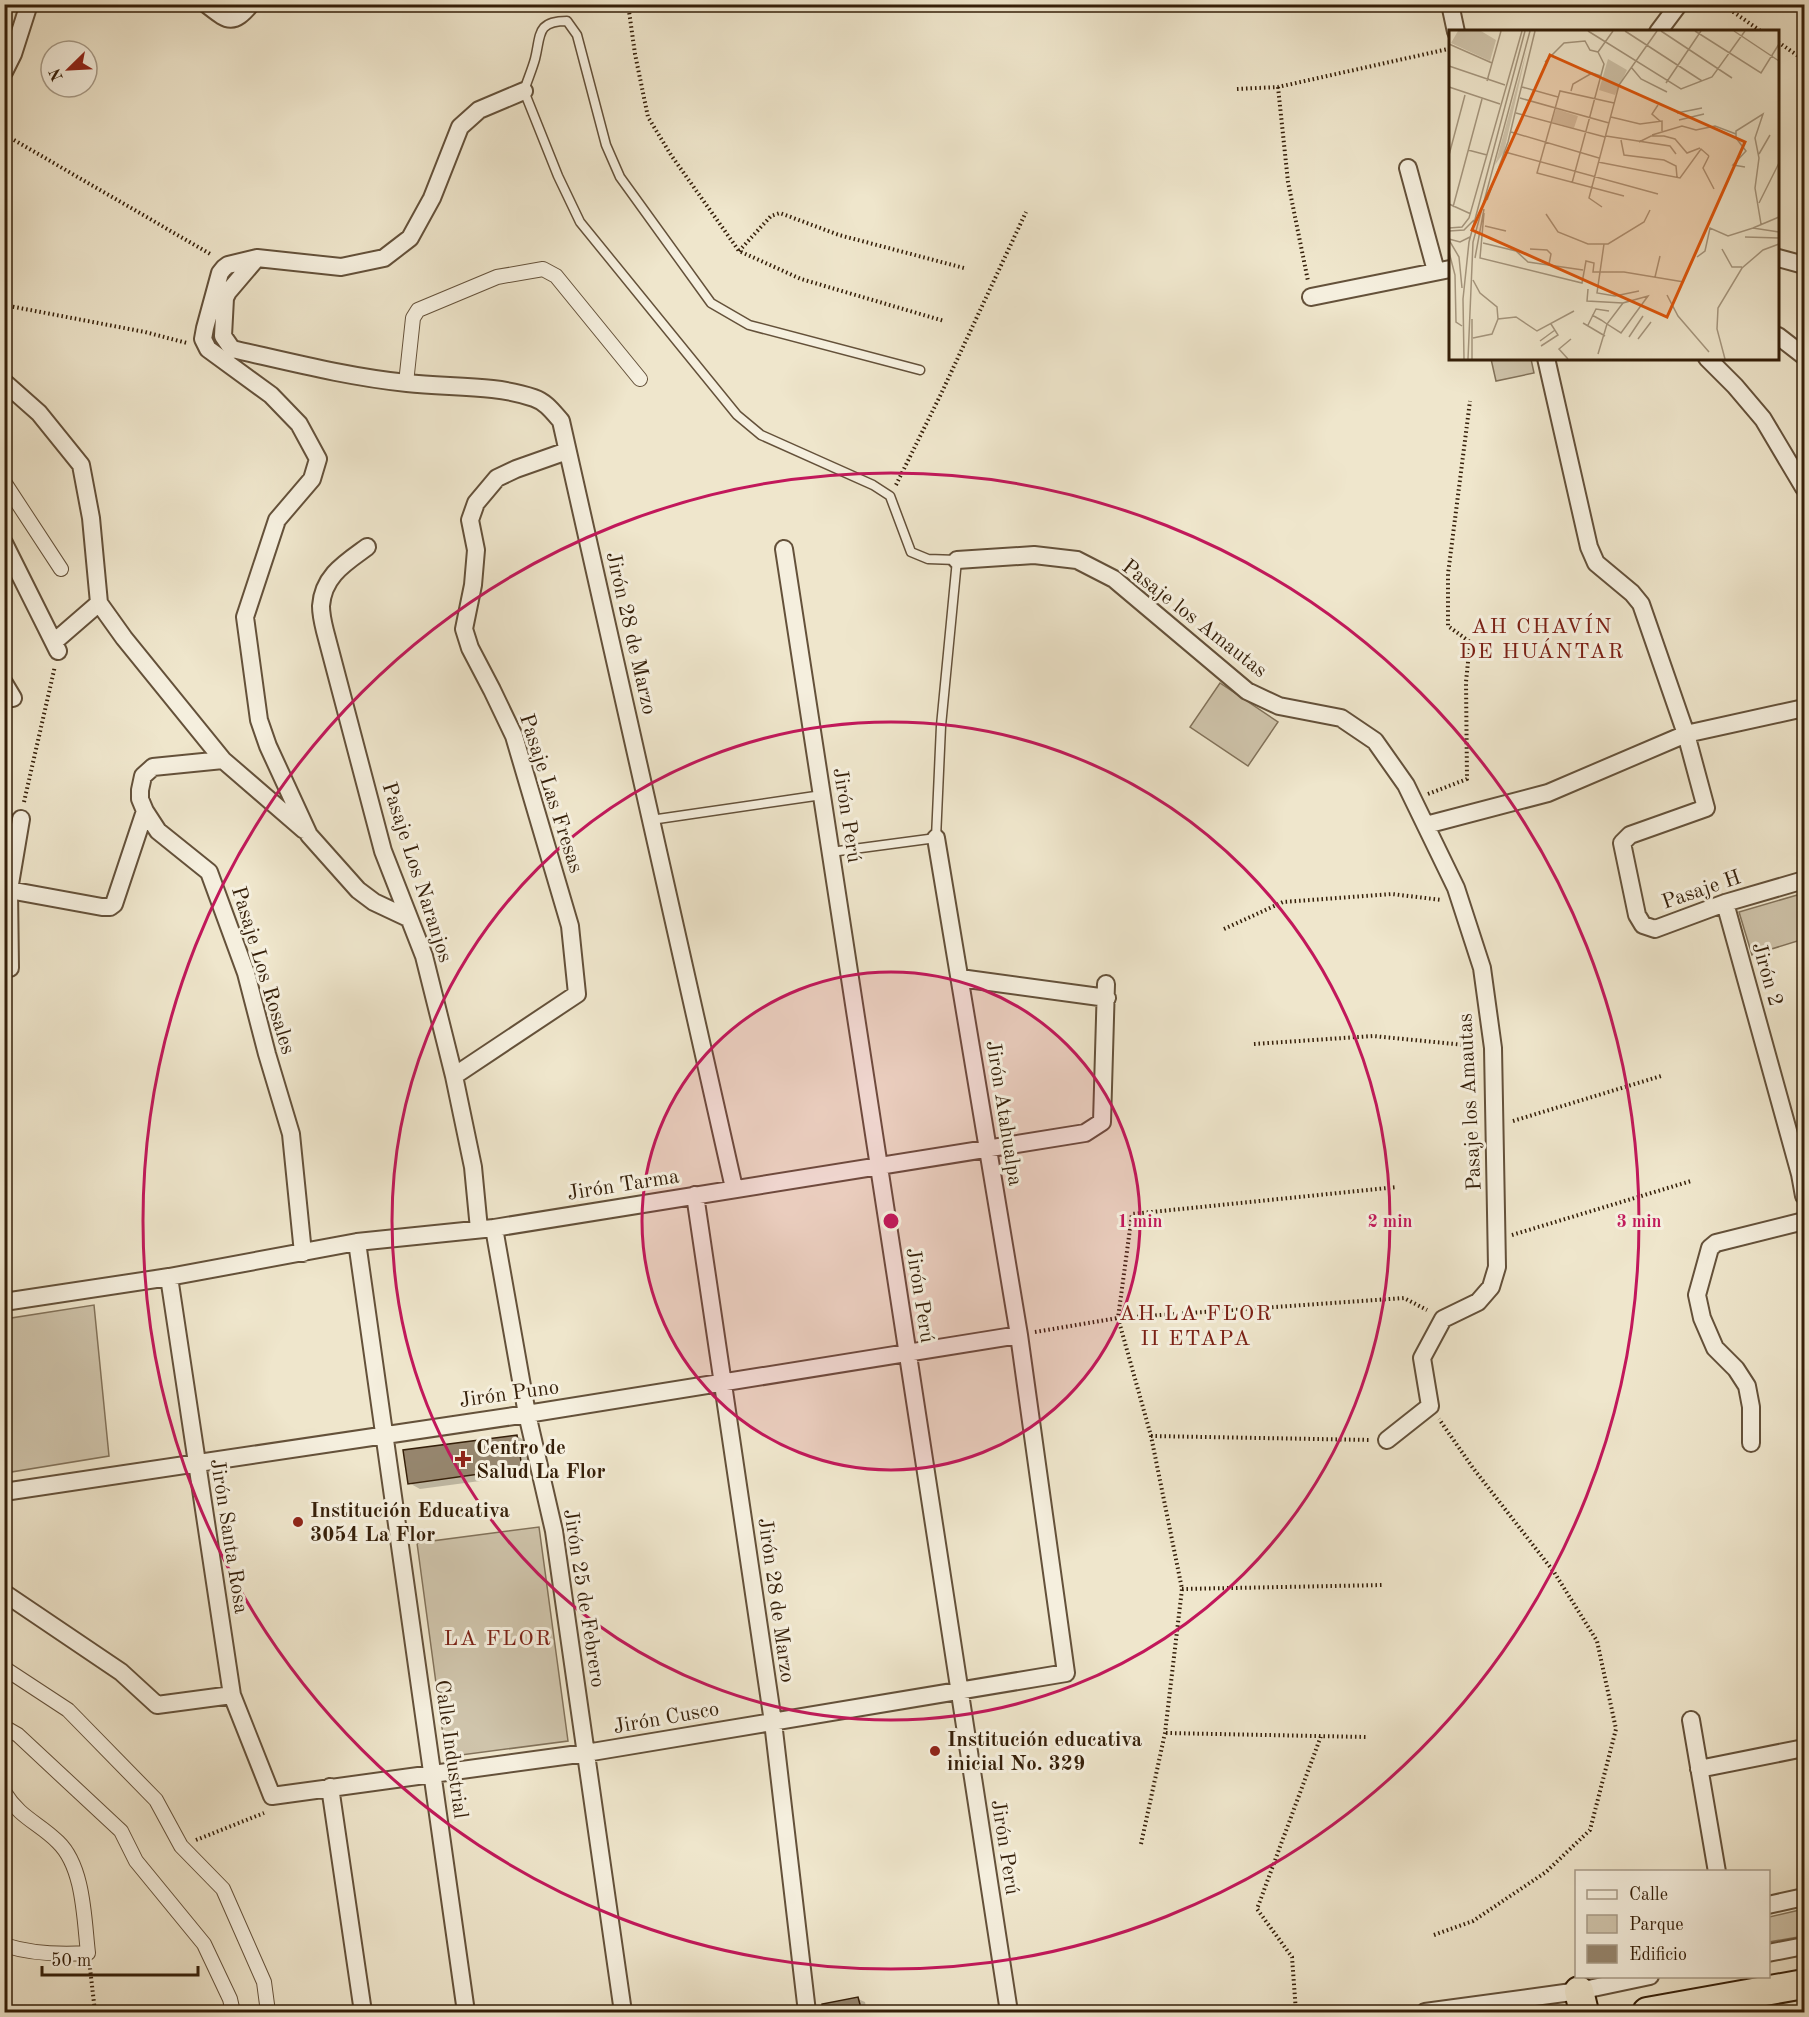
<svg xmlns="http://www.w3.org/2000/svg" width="1809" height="2017" viewBox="0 0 1809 2017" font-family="'Old Standard TT',serif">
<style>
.green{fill:#cfc4ab;stroke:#82725a;stroke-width:1.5}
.shadow{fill:#0003}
.building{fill:#96866e;stroke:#351f09;stroke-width:1.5}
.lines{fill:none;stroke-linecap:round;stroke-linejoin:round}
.service-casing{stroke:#64513a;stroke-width:11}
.pedestrian-casing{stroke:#64513a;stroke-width:16}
.minor-casing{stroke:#64513a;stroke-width:20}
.trunk-casing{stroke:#351f09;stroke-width:32}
.path{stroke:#351f09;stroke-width:4;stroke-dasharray:1.5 3;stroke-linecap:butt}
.service{stroke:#f5efde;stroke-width:8}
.pedestrian{stroke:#f5efde;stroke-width:14}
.minor{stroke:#f5efde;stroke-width:16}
.trunk{stroke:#efe6cc;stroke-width:28}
.ring{fill:none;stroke:#c2185b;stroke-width:3}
.poi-dot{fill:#8f2418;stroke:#f5efde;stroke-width:2}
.labels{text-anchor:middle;stroke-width:6;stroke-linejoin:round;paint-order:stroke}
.street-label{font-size:21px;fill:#351f09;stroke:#f5efde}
.poi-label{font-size:21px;font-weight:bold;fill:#351f09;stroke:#f5efde;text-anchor:start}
.neighbourhood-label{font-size:22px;letter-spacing:1.5px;fill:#7a1f14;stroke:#f5efde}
.inset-road{fill:none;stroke:#a5967e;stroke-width:1.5}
.view{fill:#df560c;fill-opacity:0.15;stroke:#df560c;stroke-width:3}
.inset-edge{fill:none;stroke:#351f09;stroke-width:3}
.centre{fill:#c2185b;stroke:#f5efde;stroke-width:3}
.ring-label{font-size:18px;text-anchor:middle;font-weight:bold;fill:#c2185b;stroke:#f5efde;stroke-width:6;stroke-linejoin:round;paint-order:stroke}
</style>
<rect width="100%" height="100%" fill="#efe6cc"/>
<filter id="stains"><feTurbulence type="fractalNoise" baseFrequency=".00333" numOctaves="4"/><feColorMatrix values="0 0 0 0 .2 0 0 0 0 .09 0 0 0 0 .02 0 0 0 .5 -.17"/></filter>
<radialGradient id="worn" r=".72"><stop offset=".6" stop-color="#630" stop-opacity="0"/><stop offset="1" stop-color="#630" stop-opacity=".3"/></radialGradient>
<path class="green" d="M1491,359h40l3,14 -38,8z
M1220,683l58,39 -30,44 -58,-39z
M1804,893v46l-52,16 -13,-43z
M94,1305l15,151 -104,17v-154z
M539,1527l29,214 -122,16 -29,-214z
M1804,1909v27l-35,6v-25z"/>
<path class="shadow" d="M517,1436l10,6 5,32 -112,15 -11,-6z
M858,1999l7,3 2,10h-42l-2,-6z"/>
<path class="building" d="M517,1435l5,33 -114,16 -5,-34z
M858,1997l4,15h-39l-1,-8z"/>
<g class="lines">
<g class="service-casing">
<path id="service" d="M651,820l171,-25
M831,852l105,-14 5,-112 16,-166 -29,-1 -17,-7 -21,-56 -17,-11 -112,-50 -24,-20 -157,-193 -22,-46 -34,-85c3,-10 8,-21 11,-32 6,-24 1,-38 32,-38l10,14 29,110 14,32 91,126 38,22 171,45"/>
</g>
<g class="pedestrian-casing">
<path id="pedestrian" d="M406,383l7,-65 5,-8 79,-33 46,-8 13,7 84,103
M4,482l57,87
M4,1668l64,42 88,90 25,46 42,43 41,93 4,30
M4,1727l14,8 103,96 15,30 68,83 26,55 3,13
M4,1792c16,26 35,31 54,50 26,25 26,77 30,111 -29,2 -56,1 -84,-8"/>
</g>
<g class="minor-casing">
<path id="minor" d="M206,4c21,16 26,23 45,0
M1450,4l6,28
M1658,32l21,-28
M4,72l9,-18 16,-50
M1408,168l28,103
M257,258l-29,34 -3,6 -2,38 9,13c58,13 116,28 175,34 41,5 87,1 127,15 12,4 19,14 27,23l173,767
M1778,258l26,7
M1311,297l139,-28
M1778,336l26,20
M1546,358l43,189 7,16 36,30 9,11 45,130 20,74 -76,27 -8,8 15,72 6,10 12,4 70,-26 79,-23
M1707,358l28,28 28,33 41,69
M4,382l35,31 42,52 10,53 8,85 25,35 99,122 81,70
M4,543l54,108
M367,547c-22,16 -44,29 -46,59 0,8 2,17 4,25l58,220 41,105 30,120 19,91 6,62
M784,549l225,1463
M957,560l77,-5 43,5 37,19 133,112 32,15 62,12 34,23 31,44 50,103 26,80 11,80 4,219 -6,20 -13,15 -35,17 -21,39 8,48 -43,34
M54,642l45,-39
M4,683l9,15
M223,760l-70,7 -10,9 -3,14v9l5,12 13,20 51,41 37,101 21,81 24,80 12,119
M1426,825l122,-32 138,-59 118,-26
M9,890l93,17h8l4,-3 31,-93
M1725,903l75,271 4,22
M408,918l-34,-16 -16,-12 -49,-55 -41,-89 -9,-26 -14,-103 32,-97 35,-41 6,-20 -19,-35 -28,-29 -63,-46 -5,-10 2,-11 15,-55 4,-5 4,-3 29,-7 84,9 43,-9 26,-20 22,-40 28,-71 19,-17 45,-19
M10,968l-1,-78 12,-71
M960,978l147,20
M454,1076l123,-82 -7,-68 -56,-190 -22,-46 -22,-42 -6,-19 9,-44 3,-35 -6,-30 6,-17 21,-25 19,-9 51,-18
M695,1195l78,527 34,290
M494,1228l33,186 27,117 69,481
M357,1242l109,770
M169,1277l63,418 40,101 314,-43 480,-80 -47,-338 -83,-497
M4,1302l165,-25 188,-35 137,-14 591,-95 17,-11 4,-138
M1751,1443v-36l-4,-21 -11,-17 -21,-21 -13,-30 -5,-23 13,-47 6,-5 88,-22
M4,1492l523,-78 492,-79
M4,1593l117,79 36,33 75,-10
M1691,1720l26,152
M1699,1769l105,-21
M330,1787l33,225
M1768,1905l36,-8
M1768,1953l36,-7
M1425,2012l154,-21 71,-15"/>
</g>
<g class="trunk-casing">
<path id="trunk" d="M1579,1991l5,21
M1647,2012l157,-28"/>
</g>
<path class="path" d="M628,4l7,50 13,63 23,38 68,96 62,28 143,42
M1722,4l40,28
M1778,42l26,18
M1278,87l10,95 20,99
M1237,89l41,-2 170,-38
M14,140l198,115
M739,251l32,-35 9,-3 59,22 125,33
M4,305l141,27 42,11
M896,485l45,-91 85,-182
M1428,794l39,-15 -1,-97 4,-40 -22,-16v-52l22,-173
M24,802l31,-136
M1224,929l59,-27 109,-8 50,6
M1254,1044l119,-8 102,10
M1513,1121l148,-45
M1512,1235l179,-54
M1035,1332l83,-14 286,-20 23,12
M1151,1436l220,4
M1182,1589l201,-4
M1166,1733l200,4
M196,1840l68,-27
M1141,1844l24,-111 17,-144 -31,-153 -33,-118 14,-104 265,-27
M1434,1935l39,-14 73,-49 44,-42 26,-101 -19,-88 -43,-69 -81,-104 -34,-49
M90,1968l5,44
M1296,2012l-4,-55 -35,-48 64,-173"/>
<use href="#service" class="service"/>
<use href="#pedestrian" class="pedestrian"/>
<use href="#minor" class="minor"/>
<use href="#trunk" class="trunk"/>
</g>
<circle cx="891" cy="1221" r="249" fill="#c2185b" fill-opacity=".12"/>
<g class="ring">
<circle cx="891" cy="1221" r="249"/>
<circle cx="891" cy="1221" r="499"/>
<circle cx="891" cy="1221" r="748"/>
</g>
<g class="poi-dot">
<path d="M460 1450h6v6h6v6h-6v6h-6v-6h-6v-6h6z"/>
<circle cx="298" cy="1522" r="6"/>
<circle cx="935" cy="1751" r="6"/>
</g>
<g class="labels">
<g class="street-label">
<text transform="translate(1195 618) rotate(38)" y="7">Pasaje los Amautas</text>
<text transform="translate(632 633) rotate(77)" y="7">Jirón 28 de Marzo</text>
<text transform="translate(552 793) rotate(72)" y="7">Pasaje Las Fresas</text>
<text transform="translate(848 815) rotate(81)" y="7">Jirón Perú</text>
<text transform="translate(418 872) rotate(72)" y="7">Pasaje Los Naranjos</text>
<text transform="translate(1701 889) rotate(-19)" y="7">Pasaje H</text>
<text transform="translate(264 970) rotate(73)" y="7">Pasaje Los Rosales</text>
<text transform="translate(1768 974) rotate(74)" y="7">Jirón 2</text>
<text transform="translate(1469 1102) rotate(-93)" y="7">Pasaje los Amautas</text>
<text transform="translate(1005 1113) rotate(81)" y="7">Jirón Atahualpa</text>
<text transform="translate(623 1184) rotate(-9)" y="7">Jirón Tarma</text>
<text transform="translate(921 1295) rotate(81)" y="7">Jirón Perú</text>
<text transform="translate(509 1393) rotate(-8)" y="7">Jirón Puno</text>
<text transform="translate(230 1536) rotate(81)" y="7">Jirón Santa Rosa</text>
<text transform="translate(585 1598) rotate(81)" y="7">Jirón 25 de Febrero</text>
<text transform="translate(777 1600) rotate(82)" y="7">Jirón 28 de Marzo</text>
<text transform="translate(666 1717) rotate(-10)" y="7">Jirón Cusco</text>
<text transform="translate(452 1749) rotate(82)" y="7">Calle Industrial</text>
<text transform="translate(1006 1847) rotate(81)" y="7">Jirón Perú</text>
</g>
<g class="poi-label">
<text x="476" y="1454">Centro de<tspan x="476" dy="24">Salud La Flor</tspan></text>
<text x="310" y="1517">Institución Educativa<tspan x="310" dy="24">3054 La Flor</tspan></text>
<text x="947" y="1746">Institución educativa<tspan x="947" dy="24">inicial No. 329</tspan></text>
</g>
<g class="neighbourhood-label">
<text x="1542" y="633">AH CHAVÍN<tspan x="1542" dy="25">DE HUÁNTAR</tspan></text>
<text x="1196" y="1320">AH LA FLOR<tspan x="1196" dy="25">II ETAPA</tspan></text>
<text x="498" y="1645">LA FLOR</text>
</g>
</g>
<g transform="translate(1449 30)">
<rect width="330" height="330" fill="#efe6cc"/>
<path d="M9,1h23l15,9 -6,21 -39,-18zM78,19l-23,103 -9,13zM159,29l19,11 -12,25 -16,-5zM107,79l22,7 -4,12 -22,-6z" fill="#cfc4ab"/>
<path class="inset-road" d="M139,1l93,58 31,-12 33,-46M176,1l77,50M212,1l71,47M246,1l66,42 18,-29M285,1l45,30M0,14l43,19M149,22l15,-21M96,32l19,-19 21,-2 5,9 8,2M0,36l56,19M182,37l10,12 26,13M38,51l14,-50M217,53l35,-52M0,57l51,17M73,57l36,10M122,61l2,-7 19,-11 9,3M71,68l89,25M165,73l-54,-12 -23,82 87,23M209,75l-6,9 8,7M67,83l89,24M228,83l25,-5M162,87l29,7 22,-3v10M230,90l25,-6M62,102l88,26M203,105l30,-9 14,4 19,-4 21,8M157,106l64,10 6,8M172,110l3,15 40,5 12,6 1,11M190,112l12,-6h13l11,3 12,14 13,-5M19,120l19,5M56,122l153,42M310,124l11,-19M0,125l16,-60M260,126l-6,12 11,21M149,132l82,16 21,-29 8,7M296,137l-12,-2 13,-14 -10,-13v-7l27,-17 -8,24 4,20 -4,30 6,36M123,153l32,-119 -6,-12M38,170l21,-58 27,-111M310,173l20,-40M0,174l22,10M4,177l29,-108M153,177l-13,-9 30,-113 38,-54M35,183l-4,45 102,25 4,-22 8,2 -1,9h31l60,10M97,184l12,18 30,12h20l36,-22 6,-12M36,196l21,5M0,198l13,-1 7,-9 53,-187M304,198l26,-11M0,201l15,-1 10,-10M296,207l34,1M0,209l11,3 10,-5M0,210l10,17 3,31M34,213l33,8 12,11 55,8M155,214l-7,49 18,3 24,-5M81,219l17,1 4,4 -2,10M273,219l10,18h10M0,222l6,23 1,47 6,4M248,227l8,-6 5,-23 18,8 25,-8 26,4M26,228l9,-49M206,247l5,-21M24,250l7,13 17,14 1,12M139,259l-1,12 36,2M218,265l11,21 31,36M143,285l9,5 6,4 14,9 27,-37 -25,7 -16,21 -9,30M134,293l22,13M139,295l8,-16 13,2M180,307l14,-21M24,308l19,-4 6,-15 18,-2 21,14 37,-20M189,309l13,-17M91,311l15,-11M92,316l17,-11 -7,-11M15,329l-1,-60 6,-57 56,-211M19,329l5,-117 57,-211M23,329v-40M119,329l-9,-10 12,-10M276,329l-8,-30 1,-21 24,-40 21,-18 16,-6"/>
<path class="view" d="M101,25l195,87 -78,175 -195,-87z"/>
<rect width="330" height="330" class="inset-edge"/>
</g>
<circle cx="891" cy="1221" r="9" class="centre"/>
<g class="ring-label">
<text x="1140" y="1227">1 min</text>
<text x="1390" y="1227">2 min</text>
<text x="1639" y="1227">3 min</text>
</g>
<rect width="1809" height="2017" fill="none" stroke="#efe6cc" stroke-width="24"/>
<rect x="6" y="6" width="1797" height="2005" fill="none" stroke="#351f09" stroke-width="3"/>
<rect x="12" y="12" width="1785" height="1993" fill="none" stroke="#351f09" stroke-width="1.5"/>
<rect x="1575" y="1870" width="195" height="108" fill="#f5efde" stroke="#a89c89" stroke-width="1.5"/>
<rect x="1587" y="1890" width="30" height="9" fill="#f5efde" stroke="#a89c89" stroke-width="1.5"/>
<text x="1629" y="1900" font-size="18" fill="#351f09">Calle</text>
<rect x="1587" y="1915" width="30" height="18" fill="#cfc4ab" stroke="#a89c89" stroke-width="1.5"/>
<text x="1629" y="1930" font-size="18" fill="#351f09">Parque</text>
<rect x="1587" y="1945" width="30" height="18" fill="#96866e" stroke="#a89c89" stroke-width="1.5"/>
<text x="1629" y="1960" font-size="18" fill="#351f09">Edificio</text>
<g transform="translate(69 69) rotate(246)"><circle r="28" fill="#f5efde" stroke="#a89c89" stroke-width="1.5"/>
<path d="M0-4.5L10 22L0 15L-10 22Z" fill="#8f2418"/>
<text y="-9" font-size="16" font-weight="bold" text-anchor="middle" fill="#351f09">N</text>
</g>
<path d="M42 1966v9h156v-9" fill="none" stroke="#351f09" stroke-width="3"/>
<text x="51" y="1966" font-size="18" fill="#351f09" stroke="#f5efde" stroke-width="4.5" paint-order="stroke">50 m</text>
<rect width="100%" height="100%" filter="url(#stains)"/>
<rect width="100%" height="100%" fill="url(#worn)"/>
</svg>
